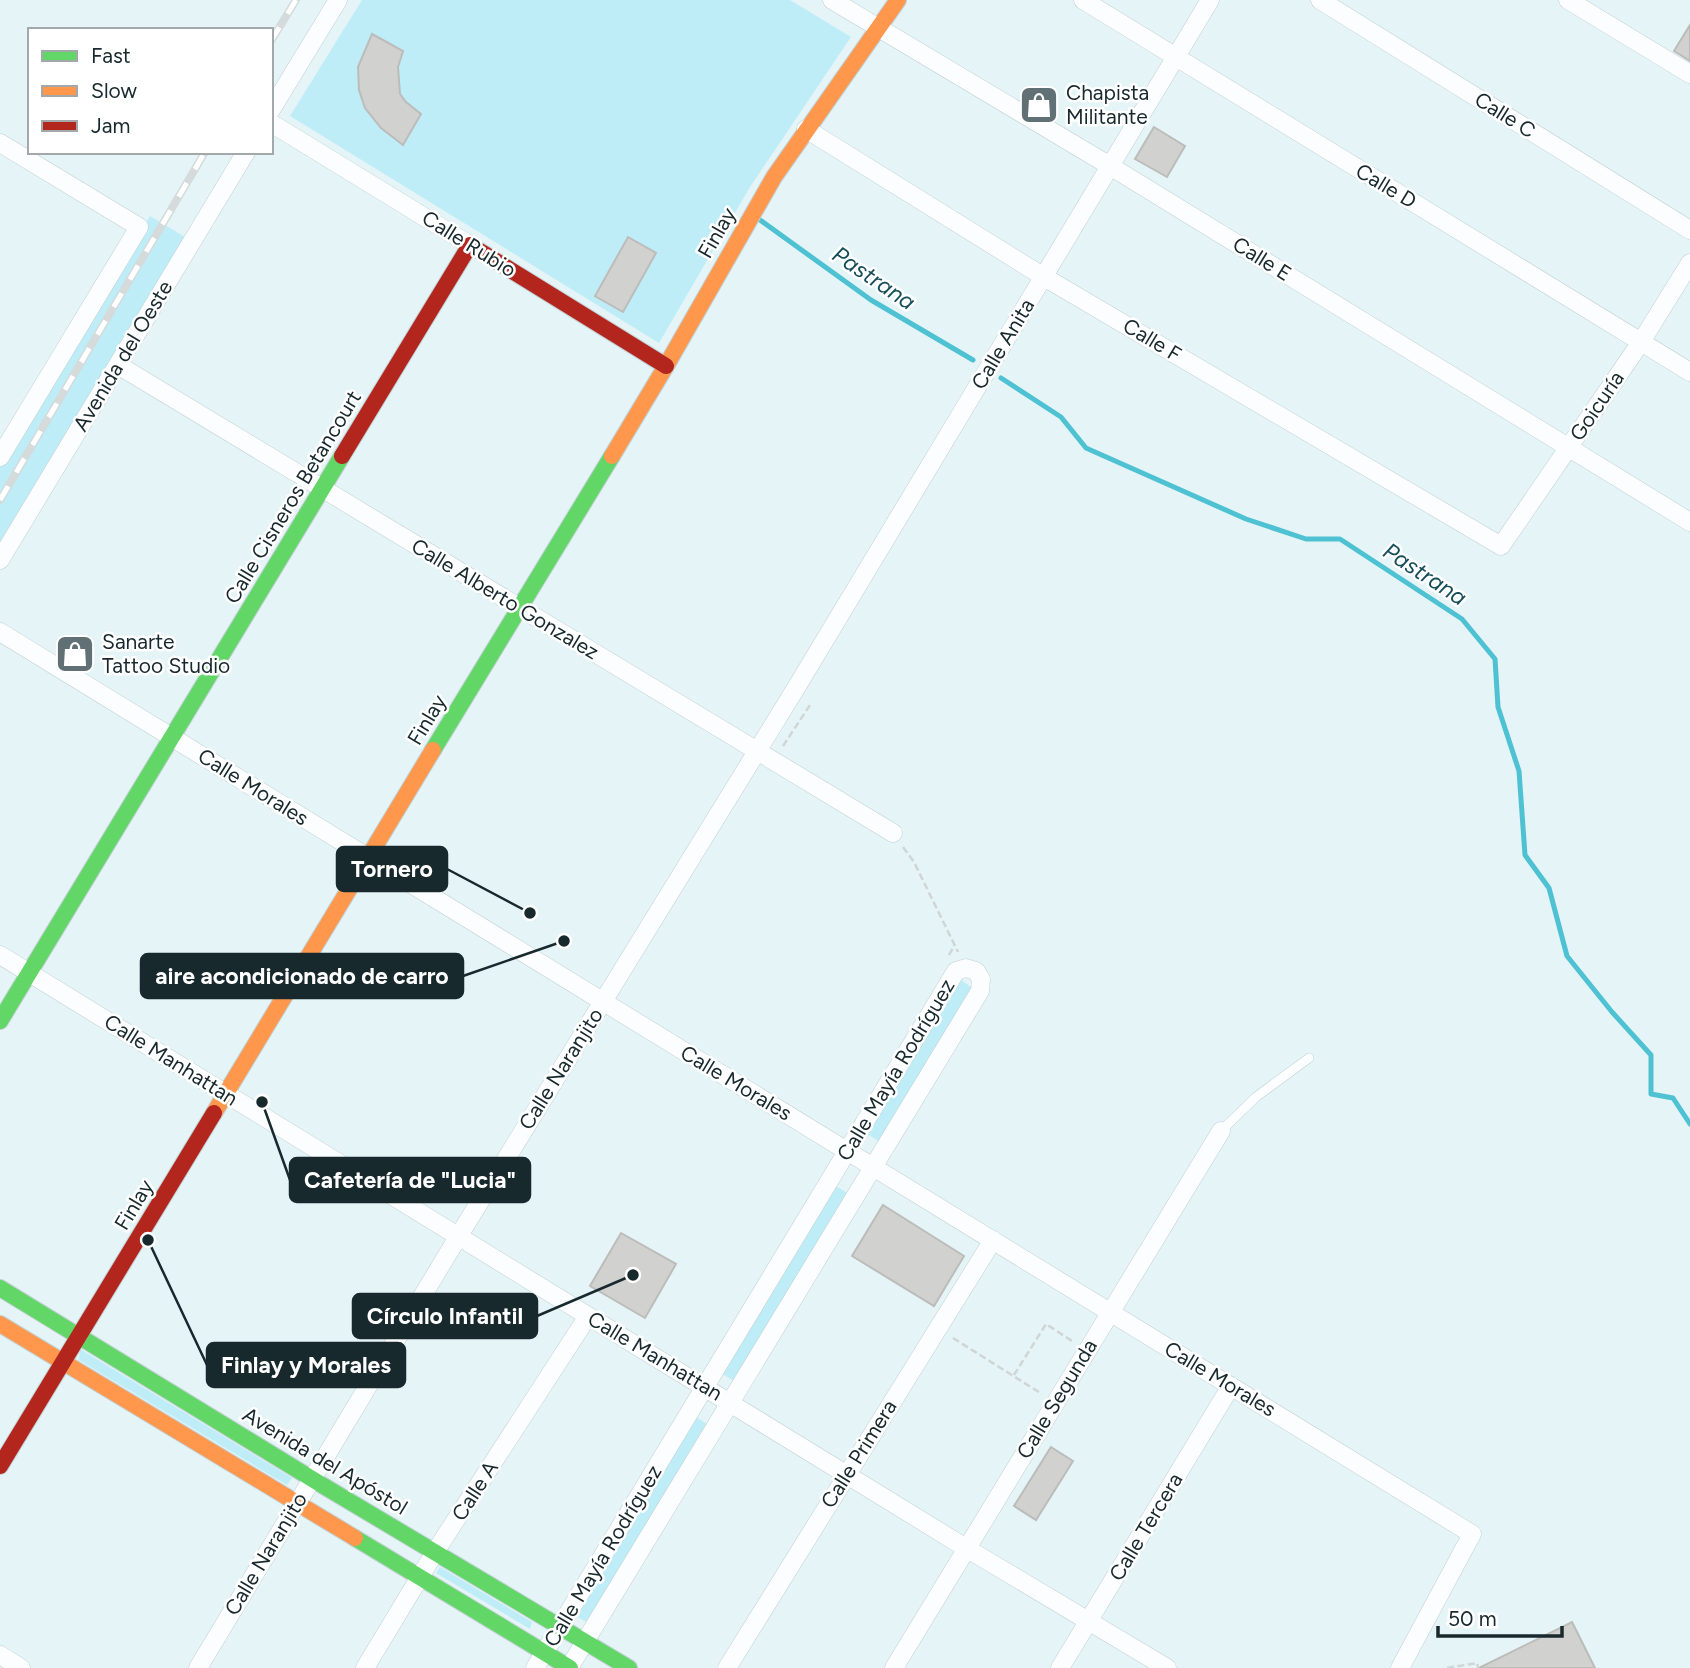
<svg xmlns="http://www.w3.org/2000/svg" width="1690" height="1668" viewBox="0 0 1690 1668" font-family="Figtree,sans-serif">
<style>
.green{fill:#beedf8}
.lines{fill:none;stroke-linecap:round;stroke-linejoin:round}
.stream{stroke:#4ec2d3;stroke-width:5}
.building{fill:#d1d1cf;stroke:#bcbcba;stroke-width:2}
.lane-casing{stroke:#c1d0d4;stroke-width:10}
.street-casing{stroke:#c1d0d4;stroke-width:19}
.fast-casing{stroke:#c1d0d4;stroke-width:18}
.slow-casing{stroke:#c1d0d4;stroke-width:18}
.jam-casing{stroke:#c1d0d4;stroke-width:18}
.path{stroke:#d0d5d5;stroke-width:2.5;stroke-dasharray:7 3.5;stroke-linecap:butt}
.lane{stroke:#fbfdfe;stroke-width:9}
.street{stroke:#fbfdfe;stroke-width:18}
.fast{stroke:#63d668;stroke-width:16}
.slow{stroke:#ff974d;stroke-width:16}
.jam{stroke:#b3261e;stroke-width:16}
.rail-casing{stroke:#d5dada;stroke-width:8}
.rail{stroke:#fff;stroke-width:5;stroke-dasharray:16;stroke-linecap:butt}
.labels{text-anchor:middle;stroke-width:5;stroke-linejoin:round;paint-order:stroke}
.poi-label{font-size:21px;fill:#18292d;stroke:#fff;text-anchor:start}
.street-label{font-size:21px;fill:#18292d;stroke:#fff}
.water-label{font-size:23px;font-style:italic;fill:#154e58;stroke:#fff}
.leader{fill:none;stroke:#18292d;stroke-width:2.5}
.callout-dot{fill:#18292d;stroke:#fff;stroke-width:2.5}
.callout{fill:#18292d;stroke:#18292d;stroke-width:2.5}
.callout-label{font-size:23px;text-anchor:middle;font-weight:bold;fill:#fff}
</style>
<rect width="100%" height="100%" fill="#e5f4f7"/>
<path class="green" d="M362,0h428l61,37 -101,150 -91,156 -369,-227z
M150,216l35,21 -185,306v-76z
M961,980l13,9 -94,153 -13,-8z
M836,1186l13,8 -115,187 -13,-8z
M80,1349l212,129 -5,7 -208,-125z
M696,1417l14,9 -122,197 -14,-8z
M440,1567l92,55 -2,7 -94,-56z"/>
<g class="lines">
<path class="stream" d="M760,220l111,80 102,60
M1001,378l60,39 25,31 160,71 60,20h34l122,80 33,40 3,48 21,64 6,84 24,33 18,68 45,56 39,43v39l22,4 17,26"/>
</g>
<path class="building" d="M1690,25v36l-16,-10z
M372,34l31,17 -5,16 2,27 6,8 15,12 -18,31 -22,-17 -16,-20 -6,-18 -1,-23z
M1154,127l31,19 -18,31 -32,-18z
M628,237l28,16 -33,59 -28,-16z
M883,1205l81,51 -30,50 -82,-50z
M621,1233l55,31 -31,54 -55,-32z
M1051,1447l22,14 -37,59 -22,-14z
M1572,1622l23,46h-116z"/>
<g class="lines">
<g class="lane-casing">
<path id="lane" d="M1221,1131l35,-34 53,-39"/>
</g>
<g class="street-casing">
<path id="street" d="M832,0l278,166 580,356
M1083,0l607,372
M1320,0l370,230
M1568,0l122,74
M271,110l67,-110
M271,123l199,122
M806,129l238,148 457,269 140,-204 49,-79
M0,143l139,84 -139,230
M118,365l775,468
M0,560l246,-408
M0,632l1472,902 -72,134
M0,955l966,593 201,120
M0,1655l21,13
M198,1668l260,-431 338,-549 414,-688
M365,1668l70,-116 153,-236
M535,1668l421,-697 10,-3 10,3 5,8 -1,12 -411,677
M727,1668l266,-428
M894,1668l327,-537
M1060,1668l171,-282"/>
</g>
<g class="fast-casing">
<path id="fast" d="M433,750l179,-294
M0,1021l342,-565
M0,1288l322,197 307,183
M355,1538l215,130"/>
</g>
<g class="slow-casing">
<path id="slow" d="M612,456l54,-90 108,-189 124,-177
M214,1113l219,-363
M0,1324l355,214"/>
</g>
<g class="jam-casing">
<path id="jam" d="M342,456l128,-211 196,121
M0,1466l214,-353"/>
</g>
<path class="path" d="M783,746l27,-41
M903,847l11,15 44,90
M949,955l5,-9
M953,1338l89,56
M1014,1375l32,-51 26,17
M1447,1668l30,-5 1,5"/>
<use href="#lane" class="lane"/>
<use href="#street" class="street"/>
<use href="#fast" class="fast"/>
<use href="#slow" class="slow"/>
<use href="#jam" class="jam"/>
<g class="rail-casing">
<path id="rail" d="M271,41l25,-41
M0,500l205,-348"/>
</g>
<use href="#rail" class="rail"/>
</g>
<defs>
<g id="shop-square" transform="scale(2.0125)"><rect x="-9" y="-9" width="18" height="18" rx="4" fill="#607074" stroke="#fff"/><path d="M-5-2.5h2.3a2.7 3.5 0 0 1 5.4 0H5L5.5 6h-11ZM-1.5-2.5h3a1.5 2.3 0 0 0-3 0Z" fill="#fff"/></g>
</defs>
<g fill-rule="evenodd">
<use href="#shop-square" x="1039" y="105"/>
<use href="#shop-square" x="75" y="654"/>
</g>
<g class="labels">
<g class="poi-label">
<text x="1066" y="100">Chapista<tspan x="1066" dy="24">Militante</tspan></text>
<text x="102" y="649">Sanarte<tspan x="102" dy="24">Tattoo Studio</tspan></text>
</g>
<g class="street-label">
<text transform="translate(1505 115) rotate(32)" y="7">Calle C</text>
<text transform="translate(1386 186) rotate(31)" y="7">Calle D</text>
<text transform="translate(717 233) rotate(-60)" y="7">Finlay</text>
<text transform="translate(469 244) rotate(32)" y="7">Calle Rubio</text>
<text transform="translate(1262 259) rotate(32)" y="7">Calle E</text>
<text transform="translate(1152 340) rotate(31)" y="7">Calle F</text>
<text transform="translate(1003 344) rotate(-59)" y="7">Calle Anita</text>
<text transform="translate(123 356) rotate(-59)" y="7">Avenida del Oeste</text>
<text transform="translate(1597 406) rotate(-56)" y="7">Goicuría</text>
<text transform="translate(293 497) rotate(-59)" y="7">Calle Cisneros Betancourt</text>
<text transform="translate(505 599) rotate(31)" y="7">Calle Alberto Gonzalez</text>
<text transform="translate(427 720) rotate(-59)" y="7">Finlay</text>
<text transform="translate(253 787) rotate(32)" y="7">Calle Morales</text>
<text transform="translate(171 1060) rotate(32)" y="7">Calle Manhattan</text>
<text transform="translate(561 1069) rotate(-58)" y="7">Calle Naranjito</text>
<text transform="translate(896 1070) rotate(-59)" y="7">Calle Mayía Rodríguez</text>
<text transform="translate(736 1083) rotate(31)" y="7">Calle Morales</text>
<text transform="translate(134 1205) rotate(-59)" y="7">Finlay</text>
<text transform="translate(655 1356) rotate(31)" y="7">Calle Manhattan</text>
<text transform="translate(1220 1379) rotate(31)" y="7">Calle Morales</text>
<text transform="translate(1057 1399) rotate(-59)" y="7">Calle Segunda</text>
<text transform="translate(859 1454) rotate(-58)" y="7">Calle Primera</text>
<text transform="translate(325 1461) rotate(31)" y="7">Avenida del Apóstol</text>
<text transform="translate(475 1491) rotate(-57)" y="7">Calle A</text>
<text transform="translate(1146 1527) rotate(-59)" y="7">Calle Tercera</text>
<text transform="translate(266 1554) rotate(-59)" y="7">Calle Naranjito</text>
<text transform="translate(603 1556) rotate(-59)" y="7">Calle Mayía Rodríguez</text>
</g>
<g class="water-label">
<text transform="translate(874 278) rotate(34)" y="8">Pastrana</text>
<text transform="translate(1425 574) rotate(33)" y="8">Pastrana</text>
</g>
</g>
<path class="leader" d="M530 913L447 869M564 941L463 976M262 1102L290 1180M633 1275L537 1316M148 1240L207 1365"/>
<g class="callout-dot">
<circle cx="530" cy="913" r="7"/>
<circle cx="564" cy="941" r="7"/>
<circle cx="262" cy="1102" r="7"/>
<circle cx="633" cy="1275" r="7"/>
<circle cx="148" cy="1240" r="7"/>
</g>
<g class="callout">
<rect x="337" y="847" width="110" height="44" rx="7"/>
<rect x="141" y="954" width="322" height="44" rx="7"/>
<rect x="290" y="1158" width="240" height="44" rx="7"/>
<rect x="353" y="1294" width="184" height="44" rx="7"/>
<rect x="207" y="1343" width="198" height="44" rx="7"/>
</g>
<g class="callout-label">
<text x="392" y="877">Tornero</text>
<text x="302" y="984">aire acondicionado de carro</text>
<text x="410" y="1188">Cafetería de "Lucia"</text>
<text x="445" y="1324">Círculo Infantil</text>
<text x="306" y="1373">Finlay y Morales</text>
</g>
<rect x="28" y="28" width="245" height="126" fill="#ffffff" stroke="#a3a9ab" stroke-width="2"/>
<rect x="42" y="51" width="35" height="10" fill="#63d668" stroke="#a3a9ab" stroke-width="2"/>
<text x="91" y="63" font-size="21" fill="#18292d">Fast</text>
<rect x="42" y="86" width="35" height="10" fill="#ff974d" stroke="#a3a9ab" stroke-width="2"/>
<text x="91" y="98" font-size="21" fill="#18292d">Slow</text>
<rect x="42" y="121" width="35" height="10" fill="#b3261e" stroke="#a3a9ab" stroke-width="2"/>
<text x="91" y="133" font-size="21" fill="#18292d">Jam</text>
<path d="M1438 1626v10h124v-10" fill="none" stroke="#18292d" stroke-width="3.5"/>
<text x="1448" y="1626" font-size="21" fill="#18292d" stroke="#ffffff" stroke-width="5" paint-order="stroke">50 m</text>
</svg>
